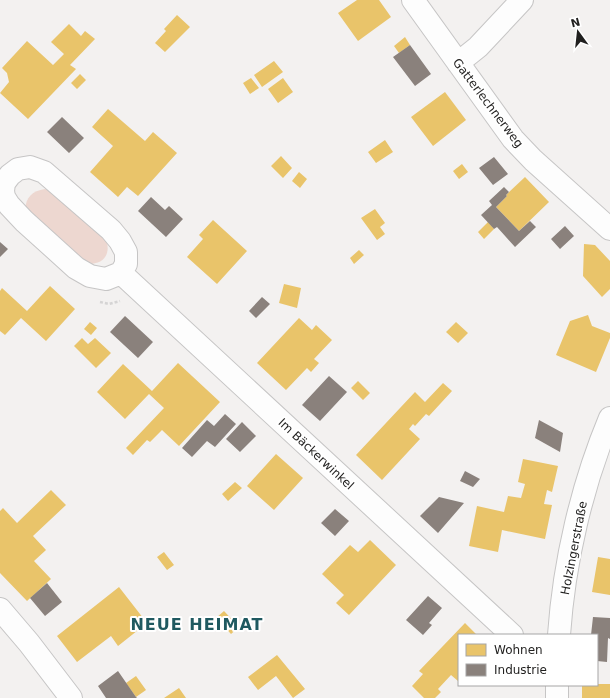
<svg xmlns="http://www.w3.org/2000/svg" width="610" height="698" viewBox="0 0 610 698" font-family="'DejaVu Sans',sans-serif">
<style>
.green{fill:#edd7d0}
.homes{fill:#e9c46a}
.industry{fill:#8a817c}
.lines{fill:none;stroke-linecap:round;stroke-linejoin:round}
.minor-casing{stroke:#c6c5c5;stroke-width:24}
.path{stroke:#d5d4d4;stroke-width:2.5;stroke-dasharray:3 2;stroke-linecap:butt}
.minor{stroke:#fdfdfd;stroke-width:22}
.labels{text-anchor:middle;stroke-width:4;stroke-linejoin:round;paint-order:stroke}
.street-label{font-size:12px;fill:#201f1e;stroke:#fff}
.district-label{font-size:16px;font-weight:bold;letter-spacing:1px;fill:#1f5960;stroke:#fff}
</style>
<rect width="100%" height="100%" fill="#f3f1f0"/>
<path class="green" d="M45,189l8,2 52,45c7,17 0,29 -19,28l-61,-54c1,-13 7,-19 20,-21z"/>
<path class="homes" d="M357,0h22l12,17 -33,24 -20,-28z
M177,15l13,12 -25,25 -10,-9 11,-12 -2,-2z
M69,24l12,12 4,-5 10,8 -25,26 6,4 -48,50 -28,-26 9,-11 -2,-9 -5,-5 25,-27 26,24 11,-11 -13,-12z
M405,37l5,8 -11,8 -5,-7z
M274,61l9,11 -21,15 -8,-12z
M80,74l6,6 -9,9 -6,-6z
M251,78l8,10 -9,6 -7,-11z
M283,78l10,14 -15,11 -10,-14z
M445,92l21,28 -33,26 -22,-29z
M108,109l37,32 8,-9 24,21 -39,43 -11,-9 -9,10 -28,-25 23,-26 -21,-19z
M385,140l8,12 -17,11 -8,-11z
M281,156l11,12 -9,10 -12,-12z
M462,164l6,8 -9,7 -6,-8z
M299,172l8,7 -7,9 -8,-7z
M525,177l24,25 -30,29 -23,-24 11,-11 -1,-1z
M375,209l10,14 -5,4 5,7 -8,6 -16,-22z
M213,220l34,31 -30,33 -30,-27 16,-18 -4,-4z
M488,222l6,7 -10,10 -6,-7z
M584,244l11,1 15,16v28l-8,8 -19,-21z
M359,250l5,5 -10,9 -4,-6z
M284,284l17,4 -4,20 -18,-5z
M50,286l25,23 -29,32 -25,-23 -16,17 -5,-4v-40l2,-3 25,23z
M588,315l4,11 18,7v5l-14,34 -40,-17 14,-34z
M299,318l13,12 4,-5 16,15 -18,19 5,4 -8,9 -4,-4 -21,22 -29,-27z
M90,322l7,6 -6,7 -7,-6z
M456,322l12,11 -10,10 -12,-11z
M82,338l6,6 7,-6 16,15 -15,15 -22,-22z
M178,363l42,39 -41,44 -17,-16 -12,12 -3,-2 -14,15 -7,-7 38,-40 -15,-14 -24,25 -28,-27 26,-28 29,27z
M358,381l12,12 -7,7 -12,-12z
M443,383l9,8 -23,25 -3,-2 -11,12 -2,-2 -4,5 11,10 -38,41 -26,-25 59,-63 10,10z
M276,454l27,24 -29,32 -27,-24z
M523,459l35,7 -6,26 -5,-2 -3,14 8,1 -7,34 -43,-9 -4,22 -29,-6 8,-40 27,6 4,-16 13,2 4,-14 -7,-2z
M235,482l7,6 -14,13 -6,-7z
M51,490l15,15 -33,31 13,14 -12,11 17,18 -24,22 -27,-28v-62l3,-3 14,15z
M370,540l26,25 -47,50 -13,-12 8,-8 -22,-21 28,-29 8,7z
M164,552l10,13 -7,5 -10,-13z
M598,557l12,2v36l-18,-3z
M119,587l28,36 -29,23 -7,-10 -34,26 -20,-26z
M224,611l15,16 -8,7 -15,-16z
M465,623l12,12h-18v45l-1,1 -7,-6 -13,14 3,3 -6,6h-11l-12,-12 11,-12 -4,-3z
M277,655l28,34 -12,9 -17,-22 -18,14 -10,-13z
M136,676l10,14 -10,7 -10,-14z
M597,684h13v14h-28v-13h15z
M179,688l7,10h-22z"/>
<path class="industry" d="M410,45l21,29 -16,12 -22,-29z
M62,117l22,21 -15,15 -22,-21z
M494,157l14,17 -15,11 -14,-17z
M504,187l5,5 -3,3 1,1 -11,11 23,24 11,-10 6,6 -21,20 -18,-20 -3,2 -13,-14 11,-10 -3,-4z
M151,197l14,13 4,-4 14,13 -17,18 -28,-26z
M565,226l9,10 -14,13 -9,-10z
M0,242l8,7 -8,8z
M262,297l8,7 -14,14 -7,-7z
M125,316l28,26 -15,16 -28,-26z
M329,376l18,16 -27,29 -18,-16z
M225,414l11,10 -21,23 -8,-6 -15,16 -10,-9 25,-28 7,6z
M539,420l24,13 -3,19 -25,-14z
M242,422l14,14 -16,16 -14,-13z
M465,471l15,8 -7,8 -13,-6z
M439,497l25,6 -26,30 -18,-17z
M335,509l14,12 -14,15 -14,-13z
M47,583l15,19 -17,14 -15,-18z
M428,596l14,12 -13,15 3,2 -9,10 -17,-15z
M593,617l17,1v21l-2,-1 -1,24 -10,-1v-26h-6z
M118,671l18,26 1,1h-31l-8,-12z"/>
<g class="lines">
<g class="minor-casing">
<path id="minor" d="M413,0l100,139 20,21 77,69
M458,63l20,-16 44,-47
M30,167l14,5 67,58 9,11 6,11v12l-5,9 -15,6 -16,-3 -14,-8 -52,-47 -15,-16 -5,-8 -1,-6 1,-8 6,-8 8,-6z
M121,273l391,362
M0,609l29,34 42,55
M559,635c5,-73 23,-150 51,-217
M557,698v-13"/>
</g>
<path class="path" d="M100,302l9,2 11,-3"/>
<use href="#minor" class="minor"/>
</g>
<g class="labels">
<g class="street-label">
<text transform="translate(488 103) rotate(53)" y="4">Gatterlechnerweg</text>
<text transform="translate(316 454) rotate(43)" y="4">Im Bäckerwinkel</text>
<text transform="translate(574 548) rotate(-79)" y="4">Holzingerstraße</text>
</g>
<g class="district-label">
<text x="197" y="630">NEUE HEIMAT</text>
</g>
</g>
<rect x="458" y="634" width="140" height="52" fill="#ffffff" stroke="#a6a5a5"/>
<rect x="466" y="644" width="20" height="12" fill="#e9c46a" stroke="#a6a5a5"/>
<text x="494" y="654" font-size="12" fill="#201f1e">Wohnen</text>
<rect x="466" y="664" width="20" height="12" fill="#8a817c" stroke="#a6a5a5"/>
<text x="494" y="674" font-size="12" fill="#201f1e">Industrie</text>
<g transform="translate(578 32) rotate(345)" stroke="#ffffff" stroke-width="3" paint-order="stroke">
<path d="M0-3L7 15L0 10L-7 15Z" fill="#201f1e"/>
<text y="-6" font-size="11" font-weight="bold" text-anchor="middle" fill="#201f1e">N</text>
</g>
</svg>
